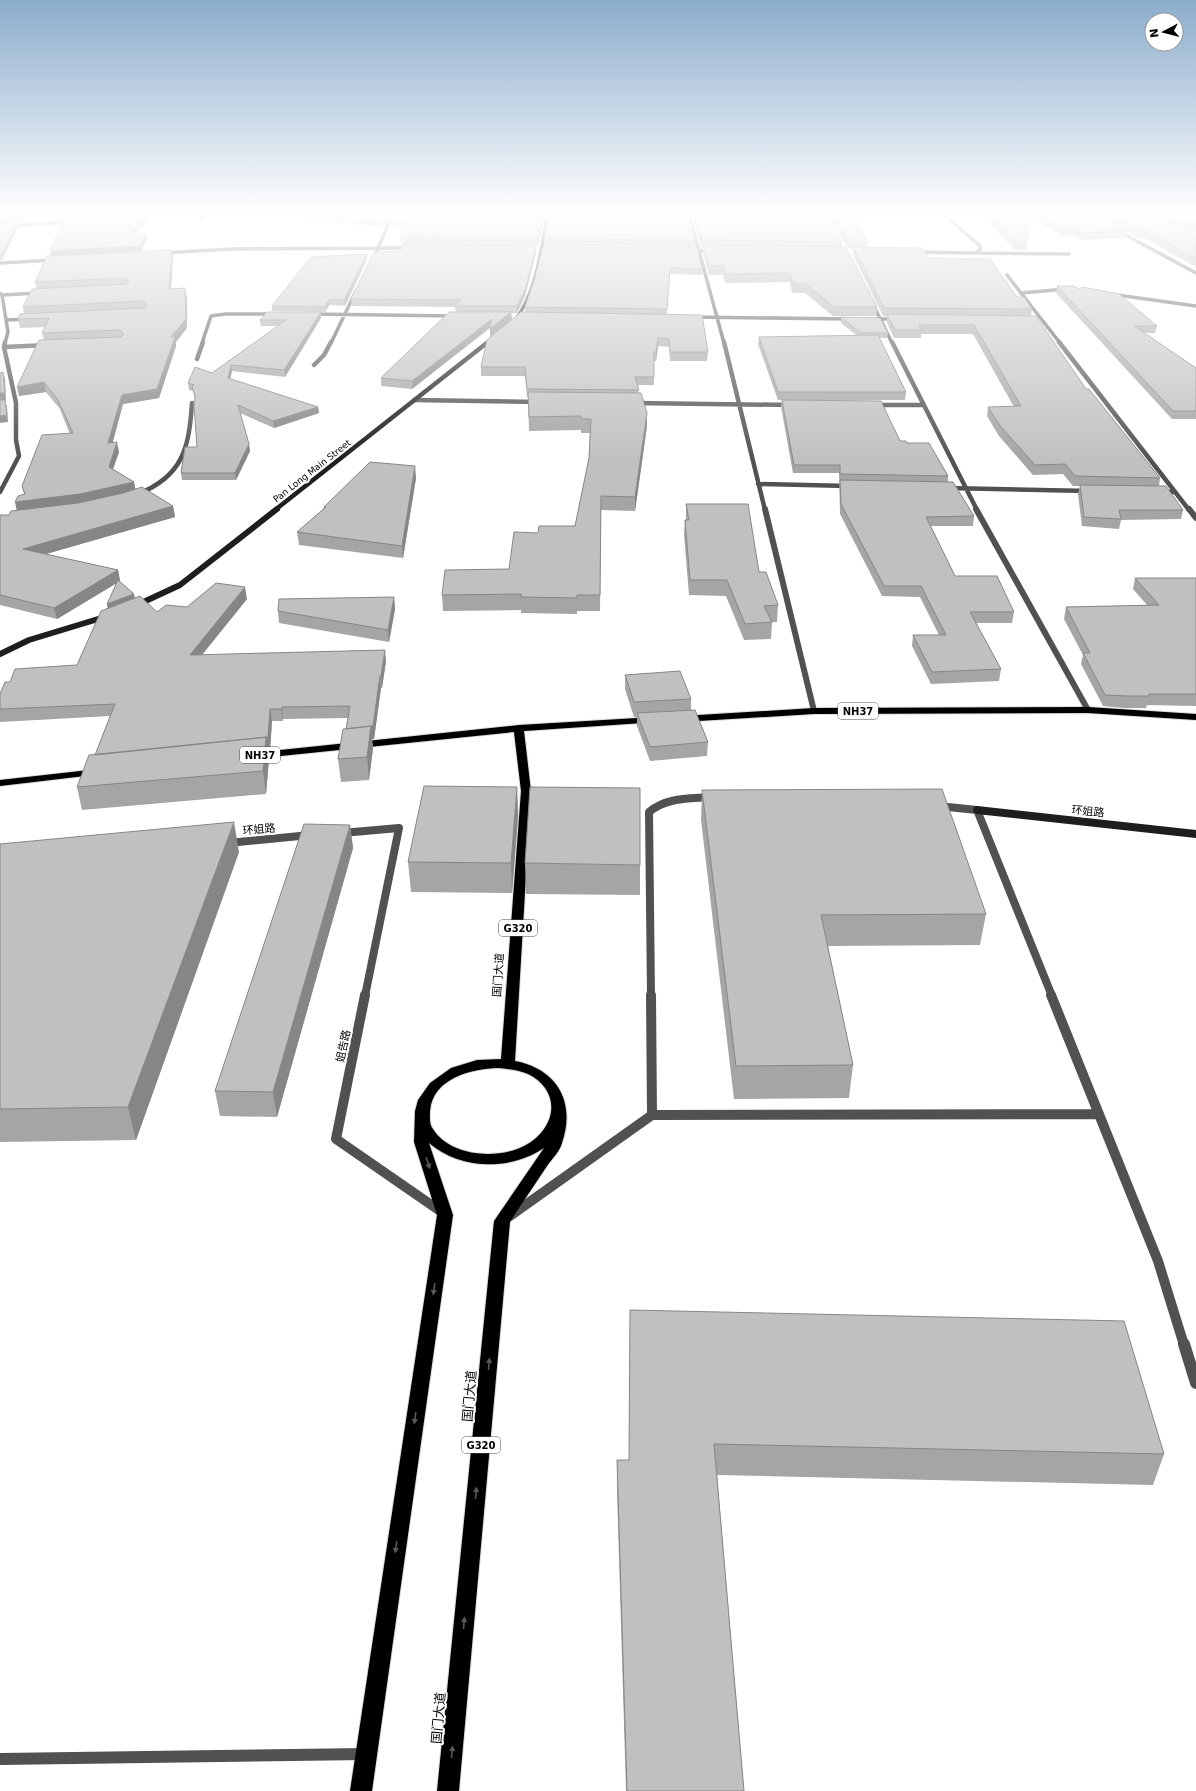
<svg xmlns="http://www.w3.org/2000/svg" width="1196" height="1791" viewBox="0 0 1196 1791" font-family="'DejaVu Sans','Noto Sans SC',sans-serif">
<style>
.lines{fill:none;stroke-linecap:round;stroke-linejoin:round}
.highway-casing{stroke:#dbdbdb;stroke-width:2}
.street-far5{stroke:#515151;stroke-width:3.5}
.street-far4{stroke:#515151;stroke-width:4.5}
.street-far3{stroke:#515151;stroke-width:6}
.street-far2{stroke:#515151;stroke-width:8}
.street-far1{stroke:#515151;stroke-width:10}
.street{stroke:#515151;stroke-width:12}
.secondary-far3{stroke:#1e1e1e;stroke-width:3.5}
.secondary-far2{stroke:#1e1e1e;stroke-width:4.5}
.secondary-far1{stroke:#1e1e1e;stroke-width:6}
.secondary{stroke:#1e1e1e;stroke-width:8}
.highway{fill:#000;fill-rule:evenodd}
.wall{fill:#a5a5a5}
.shaded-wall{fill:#868686}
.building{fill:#c0c0c0;stroke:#868686}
.oneway{fill:#595959}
.labels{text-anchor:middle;stroke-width:4;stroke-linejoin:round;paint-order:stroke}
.far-street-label{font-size:9px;fill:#000;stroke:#fff}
.shield{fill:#fff;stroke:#4c4c4c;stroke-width:1}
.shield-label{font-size:10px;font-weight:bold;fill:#000}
.street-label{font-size:11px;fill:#000;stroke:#fff}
.near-street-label{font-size:13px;fill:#000;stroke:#fff}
</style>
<rect width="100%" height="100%" fill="#fff"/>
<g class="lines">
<g class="highway-casing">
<path id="highway" d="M1088,707l108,7v6l-108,-7 -274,1 -132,8 -5,-3 5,-3 132,-8z
M654,717l5,3 -1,2 -134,9 7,60 -16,270c42,8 61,41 47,82 -2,8 -10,16 -15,23 -12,18 -25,37 -37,56l-51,569h-22l57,-570 50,-73c-34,23 -84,22 -115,-5l24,72 -81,576h-22l87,-576 -23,-73 1,-31 3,-11 12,-17 21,-15 26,-8 24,-1 20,-268 -7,-59 -262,27 -5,-3 5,-3 267,-28zM498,1068c10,1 20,2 30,6 28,14 31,43 8,64 -25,23 -84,22 -103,-9 -4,-5 -3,-12 -3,-18 3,-33 41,-42 68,-43z
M98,769l5,3 -1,2 -102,12v-6z"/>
</g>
<path class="street-far5" d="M688,211l36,132
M201,219l7,-8
M0,226l74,-4
M1118,231l78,42
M686,251h27
M914,252l60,1 6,-3v-4l-40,-35
M162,253l69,-4 180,-1
M376,253l18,-42
M974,253l95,1
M0,263l55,-3
M1007,275l53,68
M0,293l2,2 6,37 -3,11
M1021,293l45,-4
M1110,294l86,12
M2,295l37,-2
M872,302l20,41
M312,314l142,2
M692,317l160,2
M870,319h28
M6,320l23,-1
M202,343l9,-27 14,-2h49
M331,343l25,-52"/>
<path class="street-far4" d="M724,342l41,168
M892,342l85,168
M1059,342l130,168
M4,347l43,-2
M197,359l6,-17
M314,365l10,-10 7,-13
M414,400l125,2
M634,403l159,2
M872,405h51
M758,484l91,2
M947,488l142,3
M0,492l19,-36 -3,-16v-37l-12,-56 1,-5
M1161,492h14
M138,494c45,-18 51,-46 54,-91"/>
<path class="street-far3" d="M765,509l49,202
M976,509l112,201
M1189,509l7,9"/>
<path class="street-far2" d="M938,806l39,4 75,186
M342,833l57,-5 -34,168
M228,843l82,-8
M651,996l-2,-184c18,-15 40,-13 62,-15"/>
<path class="street-far1" d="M365,995l-29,144 107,74
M651,995l1,120
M1051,995l107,266 26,84
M510,1216l142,-101 447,-1"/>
<path class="street" d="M1184,1344l12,39
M0,1759l365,-5"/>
<path class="secondary-far3" d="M515,320c23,-29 26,-73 33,-109
M487,343l8,-7"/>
<path class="secondary-far2" d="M275,510l213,-168"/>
<path class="secondary-far1" d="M137,605l43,-20 97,-76
M0,654l29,-14 79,-24"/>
<path class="secondary" d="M977,810l219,24"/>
<use href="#highway" class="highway"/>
</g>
<path class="wall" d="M68,211h87l-20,23h12v5l-6,12 32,7 -2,31 16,8v31l-11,14v4l-17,52 -36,6 -11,38 7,10 -6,17 21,13 1,7 38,17 2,11 -129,37 72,16 2,11h-1l15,13 1,5 22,13 90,-13 -45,56 184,6 -4,27h-1l-7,51h-2l1,9 -4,32 -28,2 -3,-23 8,-30 2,-11 -65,1v2h-11l-2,29h-2l1,9 -3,35 -184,16 -5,-23 18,-32 15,-39 -110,6v-28l10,-12 67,-17 31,-57 -1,-4 10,-21 -60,36 -57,-14v-90h9l8,-4 7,-17 -2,-8 48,-52 -10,-25 -14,-17 -27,4 25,-56 -2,-7 3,-6 -25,1 -2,-9 6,-5 -1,-7 13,-19 -1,-6 16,-27 85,-39 1,-1 -69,4z
M308,211h82l-7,15 -79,-5 -1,-7z
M545,211l-7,35 -137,-1v-18l-11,-1v-7z
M691,211h131l20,31v5l35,60 -1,9h-43l-28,-23h-13l-2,-11 -65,1 -2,-8h-14l-6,-21v-7h-2z
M824,211h28l16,31 -1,6 62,10 88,39 15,12 -1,7 55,73 74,89 -1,8 24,24 -2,9 -60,1 -2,9 -37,-3 -4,-32 2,-8h-7l-10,-12 -30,1 -34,-39 -12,-20 1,-9h26l-41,-73h-52v4h-27l-7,-15v-7h-4l-30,-61v-6h-4z
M985,211h211v56l-52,-29h-6l-11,-6 -1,6 -45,2 -6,-4 -11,1 -35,-21 -3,34h-11l-31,-33z
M544,239l151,1v7l-151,-1z
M543,247l159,22v6l-32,-1 -3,40 41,38 -1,9h-37l-1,-14 -11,-1 -2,15h-2v24h-17l10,41 -12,85 -34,-1 -1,101h-23v3l-56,-1v-3l-78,1 -1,-16 67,-26 29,-36 37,-7 14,-68 1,-25h-9v-3l-52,1 -1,-34h-1l-2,-21h-44v-9l25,-43 -16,13v-9l-78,61 -31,-3v-8l75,-66 -1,-5 -103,-1 -1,-7 185,-46 -11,43 -8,17h-6l1,6 13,-7v-5l10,-29z
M367,259l-22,47 -16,-1 -4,7 -53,-1v-5z
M1057,286l22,3 78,37 -2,7h-11l52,35v51h-24l-116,-126z
M321,312v6l-36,59 -53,-6 -2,8 88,28 1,6 -45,15 -34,-15 10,38 -14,29h-54l-1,-7 16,-26 -2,-49 -2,-7 -4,-1 -1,-7 24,-10 66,-47h-17l-1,-6z
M841,317l47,16 -1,5h-8l27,54 -1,8h-127l-20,-56 1,-7 97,-2 -15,-12z
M782,400l125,43 41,33v6l26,34 -1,10h-42l24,50 59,36 -2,11h-36l25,46 -2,12 -68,3 -19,-38 1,-11h26l-19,-38 -38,-1 -42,-82 -1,-41h-46l-12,-66z
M416,478l-13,80 -104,-13 -2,-13 27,-24v-1z
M686,504l73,68 19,33 -1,17h-5l-1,17 -27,1 -18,-44 -37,-1 -5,-60 1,-15h1z
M1135,578h61v128l-49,-1 -1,3h-22l-21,-2 -22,-42 2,-9 -19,-36 2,-12 81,-2 -14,-16z
M394,597l1,12 -6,33 -110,-19 -1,-12z
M625,675l66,24v11l17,32 -1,14 -57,5 -13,-35v-9h-3l-9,-28z
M517,787l1,29 -6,77 -101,-1 -3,-30z
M702,790l284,124 -6,31 -152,1 25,119 -4,33 -115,1 -33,-279z
M350,825l3,23 -76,269 -57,-1 -5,-25z
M0,844l239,8 -103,288 -136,2z
M525,863l115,2v30l-114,-1z
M630,1341l534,113 -11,31 -436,-10 27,316h-118l-9,-300v-31h12z"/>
<path class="shaded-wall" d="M23,211h3l-5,10 -21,2v-5z
M104,211h32l1,4 -69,4 -1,-6z
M150,211h5l-24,29 -1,-6z
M387,211h3l-7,15v-7z
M543,211h2l-7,35v-7z
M1119,220l-1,7 -4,1 2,-7z
M17,223l1,5 -16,32h-2v-6z
M147,234v5l-6,12 -90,6 -1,-6z
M536,246v7l-11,43 -8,17v-7z
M172,250l1,8 -3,40 -1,-9z
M367,254v5l-22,47 -1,-6z
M185,288l2,9v31l-11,14v4l-17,52 -36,6 -13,49 -2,-10 14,-48 49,-58z
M329,300v5l-4,7v-5z
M321,312v6l-36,59 -1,-7z
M511,312l1,8 -22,17v-8z
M492,319v7l-80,63v-8z
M658,338v8l-2,15v-9z
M231,365l1,6 -3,13 -1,-6z
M3,372l2,7 1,21 -6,1v-8z
M44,382l2,10 -27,4 -2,-9z
M5,400l2,7 1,15 -8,1v-7z
M318,407l1,6 -45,15 -1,-7z
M647,413v13l-12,85v-14z
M117,442l2,10 -9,25 -1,-10z
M249,444l1,7 -14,29 -1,-7z
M415,466l1,12 -13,80 -1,-12z
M134,482l2,10 -54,13 -65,7 -2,-10z
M173,506l2,11 -150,43 -2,-11z
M118,570l2,11 -63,38 -3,-11z
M245,587l2,12 -55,68 -2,-12z
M134,594l1,7 -27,10 -1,-7z
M394,597l1,12 -6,33 -1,-12z
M385,650l1,11 -4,27 -1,-12z
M380,676l1,12 -7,51h-2l1,9 -4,32 -2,-23 -20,-15z
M282,707l1,12v2l-2,-12z
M270,709l2,12 -2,29h-2l1,9 -3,35 -3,-23 3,-34z
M517,787l1,29 -6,77 -1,-30z
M234,822l5,30 -103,288 -8,-33z
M350,825l3,23 -76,269 -4,-25z"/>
<path class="building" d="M0,211h23l-3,5 -20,2z
M68,211h36l-37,2z
M138,211h12l-20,23h17l-7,12 -90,5 14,-31 72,-4 3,-4z
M308,211h79l-4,8 -80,-5z
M394,211h149l-5,28 -137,-1v-18l-11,-1z
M550,211h137l8,29 -151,-1z
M693,211h129l20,31 -140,-2z
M829,211h23l16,31h-18z
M986,211h43l-2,32h-11z
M1034,211h109l19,9 34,10v29l-51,-29 -5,1 -21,-11 -3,1v4l11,6 -45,2 -6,-4 -10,1z
M1158,211h38v13l-32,-10z
M17,223l-16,31h-1v-30z
M401,245l135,1 -11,44 -8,16h-62l6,-6 -110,-1 23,-47 27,-1z
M703,245l143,2 31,60h-43l-28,-23h-13l-3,-11 -65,1 -2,-8h-14z
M543,247l154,1 5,21 -32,-1 -3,41 -142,-2 10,-29z
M853,247l69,1 7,10 61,1 27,38h7l8,12 -148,-1z
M172,250l-3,39 16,-1 1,31 -15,18h4l-18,52 -35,6 -14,48 9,-1 -8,25 25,15 -54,12 -65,8 3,-6 7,-2 -3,-8 20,-51 31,-2 -15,-33 -14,-18 -27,5 22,-47 82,-3 3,-3 -4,-4 -78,3 7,-15 -31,1 2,-5 124,-6 3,-3 -4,-4 -120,6 9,-18 94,-5 3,-3 -4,-3 -90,4 12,-26z
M367,254l-23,46h-15l-4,7 -53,-1 39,-49z
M1057,286h17l5,3 4,-2 36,7 38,32h-23l62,42v43h-23z
M267,312h54l-37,58 -53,-5 -3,13 90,29 -45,14 -35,-16 11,39 -14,29h-54l4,-26h12l-3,-41 1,-10 -3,-10 2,-1 -6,-2 7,-16 17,6 74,-53h-26z
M449,312h62l-21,17 2,-10 -80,62 -31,-3z
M521,312l181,3 6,37h-38l-1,-13 -11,-1 -2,14h-2v25h-19l4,13 -112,-1 -2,-22h-44l6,-27z
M887,314l149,2 50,73h3l71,89 -85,-2 -10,-12 -30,1 -34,-38 -13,-20 33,-1 -47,-81h-55l3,5h-27z
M841,317l39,1 8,15h-27z
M878,335l28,57h-128l-19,-55z
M3,372l2,21h-5v-20z
M528,392l113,1 6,20 -12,84 -34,-1 -1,99h-23v3l-56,-1v-3l-79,1 3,-25 64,-1 5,-37 24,1 1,-7h36l14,-68 2,-39h-10v-3l-52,1z
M0,400h5l2,15 -7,1z
M782,400l99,1 19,40h6l1,2h22l19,33 -108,-2v-9h-46z
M370,462l45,4 -13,80 -105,-14 29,-25h-2z
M840,480l113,2 21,34 -48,1 29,59h42l17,36h-44l31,57 -69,3 -19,-37h33l-25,-49h-37l-43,-82z
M1080,485l86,1 17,24h-64l2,9 -37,-2z
M142,487l31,19 -150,43 95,21 -64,38 -54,-13v-80h9l2,-4 67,-8 45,-10z
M686,504h62l11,68h7l12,33 -14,1 8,16 -27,2 -18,-44h-37l-5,-60h4z
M1135,578h61v116h-47v2h-22l-22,-1 -22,-42h7l-24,-46 93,-2z
M118,580l16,14 -27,10z
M216,583l29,4 -55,68 195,-5 -4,26h-1l-7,50 -27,3 4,-23 -68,1 -1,2h-11l-2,28 -173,18 20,-51 -115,5v-15l5,-12h5l5,-13 62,-4 24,-54 39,-15 17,16 9,-7 21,2z
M394,597l-6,33 -110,-19 1,-12z
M680,671l11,28 -57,3 -9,-27z
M695,710l13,32 -58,5 -13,-34z
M371,726l-4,31 -29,2 5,-30z
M266,737l-3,34 -186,16 12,-32z
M424,786l93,1 -6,76 -103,-1z
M530,787l110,1v77l-115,-2z
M942,789l44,125 -165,1 32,150 -117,1 -34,-276z
M234,822l-106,285 -128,2v-265z
M304,824l46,1 -77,267 -58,-1z
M630,1310l494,11 40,133 -450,-10 30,347h-117l-10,-331h12z"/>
<defs><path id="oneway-solid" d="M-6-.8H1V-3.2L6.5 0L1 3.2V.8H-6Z"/></defs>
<g class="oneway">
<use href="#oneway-solid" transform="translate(428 1163) rotate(72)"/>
<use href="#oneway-solid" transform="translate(434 1289) rotate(98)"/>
<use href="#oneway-solid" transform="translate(489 1364) rotate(-85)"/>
<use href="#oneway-solid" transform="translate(415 1418) rotate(98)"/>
<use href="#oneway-solid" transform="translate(476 1493) rotate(-85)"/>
<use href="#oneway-solid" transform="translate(396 1547) rotate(98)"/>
<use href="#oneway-solid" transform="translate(464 1623) rotate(-85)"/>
<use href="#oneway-solid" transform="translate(452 1752) rotate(-85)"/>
</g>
<linearGradient id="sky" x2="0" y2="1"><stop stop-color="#8baccb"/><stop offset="0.46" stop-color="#fff"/><stop offset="1" stop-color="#fff" stop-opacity="0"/></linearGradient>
<rect width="1196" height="462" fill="url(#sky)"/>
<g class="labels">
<g class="far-street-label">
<text transform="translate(312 471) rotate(-38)" y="3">Pan Long Main Street</text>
</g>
<g class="shield">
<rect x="838" y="703" width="40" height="16" rx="3"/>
<rect x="240" y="747" width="40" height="16" rx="3"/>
<rect x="499" y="920" width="38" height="16" rx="3"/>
<rect x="462" y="1437" width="38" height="16" rx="3"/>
</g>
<g class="shield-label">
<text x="858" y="715">NH37</text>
<text x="260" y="759">NH37</text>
<text x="518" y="932">G320</text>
<text x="481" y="1449">G320</text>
</g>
<g class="street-label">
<text transform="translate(1088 811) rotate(6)" y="4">环姐路</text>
<text transform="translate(259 829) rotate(-5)" y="4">环姐路</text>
<text transform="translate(498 975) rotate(-86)" y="4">国门大道</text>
<text transform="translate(343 1046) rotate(-78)" y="4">姐告路</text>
</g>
<g class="near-street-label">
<text transform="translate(469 1396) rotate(-85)" y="5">国门大道</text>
<text transform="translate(438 1718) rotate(-85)" y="5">国门大道</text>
</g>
</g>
<g transform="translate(1164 32) rotate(263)"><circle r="19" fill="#ffffff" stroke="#999999"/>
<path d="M0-3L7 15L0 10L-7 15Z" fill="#000000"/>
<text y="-6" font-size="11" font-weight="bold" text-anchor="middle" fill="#000000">N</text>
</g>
</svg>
